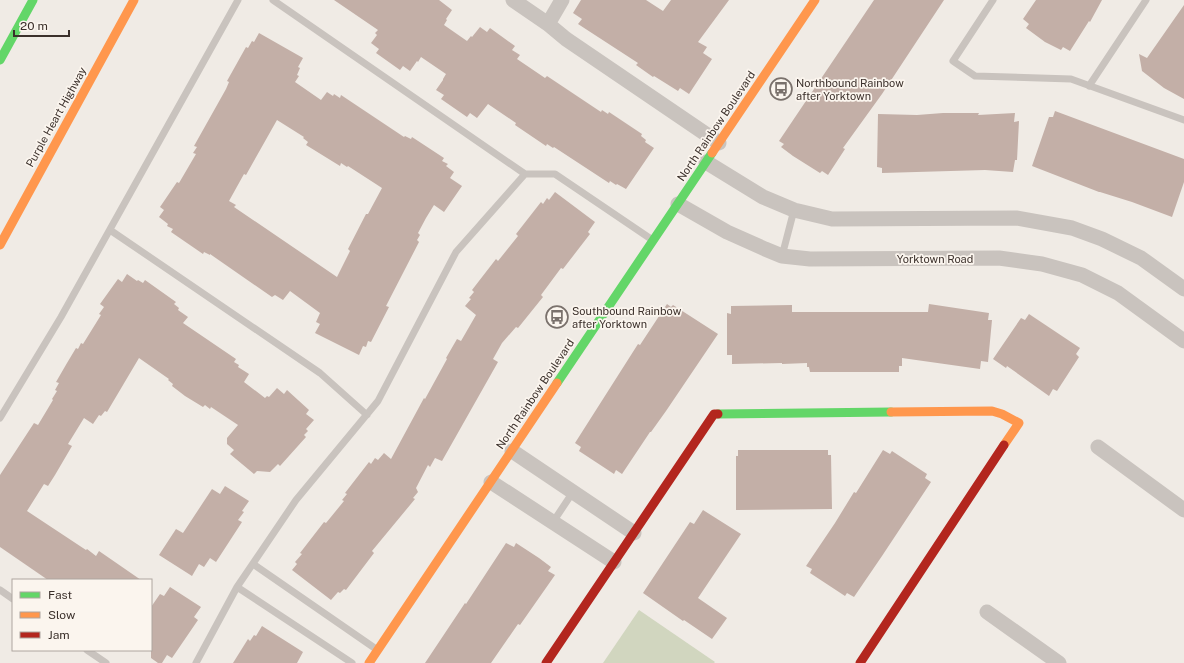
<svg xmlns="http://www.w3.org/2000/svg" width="1184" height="663" viewBox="0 0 1184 663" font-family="'Public Sans',sans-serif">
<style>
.green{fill:#d1d6bf}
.building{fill:#c3afa7;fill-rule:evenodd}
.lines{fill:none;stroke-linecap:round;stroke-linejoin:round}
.lane{stroke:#c9c3be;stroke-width:7}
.street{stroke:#c9c3be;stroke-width:15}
.fast{stroke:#63d668;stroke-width:9}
.slow{stroke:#ff974d;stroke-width:9}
.jam{stroke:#b3261e;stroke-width:9}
.labels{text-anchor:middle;stroke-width:3.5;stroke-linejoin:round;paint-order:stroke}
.poi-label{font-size:11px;fill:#3b302b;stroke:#fbf5ee;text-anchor:start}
.street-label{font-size:11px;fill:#3b302b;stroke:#fbf5ee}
</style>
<rect width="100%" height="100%" fill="#f0ebe5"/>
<path class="green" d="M639,610l76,52 -1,1h-111z"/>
<path class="building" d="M334,0h105l13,10 -6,9 1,1 -3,5 23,16 4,-5 1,1 8,-10 7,5 3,-4 25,18 -3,4 8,5 -3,4 28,19 2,-2 54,36 1,-2 6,4 1,-2 33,22 -1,2 5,4 -1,2 9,6 -28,41 -9,-5 -1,1 -6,-4 -1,2 -55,-36 -1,1 -6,-4 -1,2 -31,-21 1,-2 -28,-19 -11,14 -7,-5 -3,4 -26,-18 3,-4 -8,-5 7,-10v-1l3,-5 -25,-17 -3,5 -1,-1 -7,10 -7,-5 -3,4 -24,-17 3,-4 -8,-6 6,-8 -2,-2 3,-3z
M581,0h65l17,11 8,-11h58l-31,42 9,5 -4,6 9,6 -23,35 -9,-6 -2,3 -24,-15 -1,1 -17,-12 2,-2 -60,-39 4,-5 -9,-6z
M874,0h70l-62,94 -39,54 2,1 -17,26 -6,-4 -2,2 -27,-17 -12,-9 3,-3 -5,-3z
M1036,0h66l-12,22 -1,-1 -19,30 -7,-4 -2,3 -16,-8 -19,-14 3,-4 -6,-5z
M1184,5v94l-20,-11 -22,-17 -3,-17 8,4z
M259,33l44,25 -5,9 2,1 -3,7 2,1 -4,6 26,18 6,-8 6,4 1,-2 6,4 1,-3 63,42 1,-1 6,3 1,-2 32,21 -2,3 6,3 -2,2 8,6 -4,6 12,8 -18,26 -10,-7 -8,13 -8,15 2,2 -3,5 2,2 -33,64 3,1 -18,35 -3,-1 -2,6 -3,-1 -4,9 -44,-22 5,-9 -4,-2 4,-9 -30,-22 -7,9 -8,-5 -3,2 -62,-43v1l-6,-3 -1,2 -32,-22 2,-3 -6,-3 1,-2 -9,-7 5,-7 -4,-3 17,-25 2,1 17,-29 -3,-1 4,-6 -3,-1 32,-57 3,-7 -2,-1 19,-34 2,1 4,-7 2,1zM277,120l27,17 -1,1 5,4 -2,3 34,21 1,-3 6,4 1,-1 34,22 -14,26h-2l-18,35 2,2 -13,26 -103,-70 2,-2 -7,-4 15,-27 2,1z
M1055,111l129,48v23l-12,35 -40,-15 -32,-10h-1l-67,-26 17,-49h4z
M943,113h36l-1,2 37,-2 -1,9 5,-1 -2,39h-2l-2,12 -28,-2 -103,3v-5l-5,-1 1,-53 39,1z
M555,192l40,30 -7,10 2,2 -27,35 -2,-1 -20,27 2,2 -25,31 -2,-1 -14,16 -9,16 5,3 -56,99 -7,-3 -5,9 -2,-2 -12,23 2,4 -5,6 2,1 -43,52 2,2 -28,37 -2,-1 -4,4 -2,-1 -7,8 -39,-30 5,-6 -2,-2 7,-8 -2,-1 24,-31 2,1 18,-22 -2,-1 5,-6 -2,-1 24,-31 2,2 4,-6 3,2 6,-7 7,6 33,-61 1,1 22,-40 -1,-1 11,-19 4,2 15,-26 -11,-9 6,-7 -2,-1 5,-6 -2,-2 24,-31 2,2 20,-25 -2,-2 25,-32 2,2 4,-6 2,2z
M127,274l10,7 1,-1 5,3 2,-3 31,22 -2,2 5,4 -1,2 10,7 -5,6 53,36 -2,3 5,3 -1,2 11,7 -5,8 21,16 2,-2 2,1 8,-9 7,6 3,-4 22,20 -3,4 8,6 -8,9 2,2 -4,4 2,2 -26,29 -2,-2 -8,8 -13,-1 -3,3 -24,-20 4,-4 -7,-6v-6l11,-13 -27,-18 -1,2 -5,-4 -2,2 -18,-11 -13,-10 1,-2 -5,-4 1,-1 -30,-21 -32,54 -2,-1 -4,5 -2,-1 -6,9 -9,-6 -16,26 4,2 -17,29 -7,11 -4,-2 -17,27 59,39 1,-1 9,7 3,-5 42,29h-93l-48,-33v-72l34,-52 4,2 15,-25 -1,-1 5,-8 -2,-1 4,-7 -3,-1 11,-19 9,-15 2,1 3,-6 2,1 18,-29 -2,-1 5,-7 -4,-3 18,-25 4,3z
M667,304l4,3 2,-2 45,29 -52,77 -15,21h-1l-28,42 -6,-4 -2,4 -35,-23 2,-4 -6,-4 63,-99 2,1z
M929,304l60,9 -1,7h4l-4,42 -7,-1 -1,8 -78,-11v8h-3v6h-89l-1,-5h-2v-4l-25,1v-1l-50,1v-9h-5v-42l4,1v-8l61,-1v7h136z
M1029,314l51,34 -4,6 3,3 -22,34 -4,-2 -4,7 -42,-30 -1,2 -13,-9 28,-41 4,2z
M738,450h90v5h3l1,54 -96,1v-54h2z
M883,450l7,4 2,-3 35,23 -2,4 6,4 -49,74 -28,41 -7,-4 -2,3 -35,-23 2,-4 -6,-3 29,-43 19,-31 2,1z
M225,486l24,15 -7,10 2,1 -6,8 4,2 -26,40 -6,-4 -6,9 -5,-3 -7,12 -33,-21 17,-26 7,4 29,-44 8,5z
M703,510l38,24 -43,64 29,20 -15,21 -28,-19 -1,1 -40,-28 47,-71 4,2z
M506,543l8,4 2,-4 23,15 12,9 -3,4 7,4 -35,50 -2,-1 -27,39h-66l40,-60 1,1z
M170,587l31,20 -7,10 4,3 -26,38 -5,-3 -5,8h-4l-7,-5v-51l9,-13 4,2z
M262,626l41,26 -6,11h-64l15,-24 2,2 4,-6 2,1z"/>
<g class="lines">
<path class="lane" d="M273,0l252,174h30l96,65
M993,0l-40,61 22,15 96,3 113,41
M1089,86l57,-86
M110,230l210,143 47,42
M782,256l12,-46
M0,418l61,-101 177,-317
M553,522l20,-30
M253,564l123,85
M237,587l115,76
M0,590l13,9
M87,650l19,13
M196,663l41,-76 59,-87 82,-99 78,-149 69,-78"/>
<path class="street" d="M513,0l35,24 18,15 153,104
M548,24l14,-24
M706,162l57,35 31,13 38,9 184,-1 56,10 30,11 39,19 43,31
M678,204l49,28 38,17 17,7 28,3 189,-1 43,6 40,11 36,18 66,48
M1098,447l86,63
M512,451l122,82
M491,482l123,80
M987,612l72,51"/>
<path class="fast" d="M0,60l33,-60
M557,383l155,-230
M718,414l173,-2"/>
<path class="slow" d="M712,153l103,-153
M0,245l134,-245
M891,412l101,-1 10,3 17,9 -15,22
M369,663l188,-280"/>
<path class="jam" d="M546,663l168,-249h4
M860,663l144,-218"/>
</g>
<defs>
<g id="bus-ring" transform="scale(1.15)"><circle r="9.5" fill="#fbf5ee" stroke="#7a716c" stroke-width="1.5"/><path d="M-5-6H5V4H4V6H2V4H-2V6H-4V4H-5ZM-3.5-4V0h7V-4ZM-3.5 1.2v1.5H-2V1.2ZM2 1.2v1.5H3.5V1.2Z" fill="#7a716c"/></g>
</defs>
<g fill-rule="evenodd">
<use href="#bus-ring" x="781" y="89"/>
<use href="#bus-ring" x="557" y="317"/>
</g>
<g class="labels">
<g class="poi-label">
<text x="796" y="87">Northbound Rainbow<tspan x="796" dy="13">after Yorktown</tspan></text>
<text x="572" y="315">Southbound Rainbow<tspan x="572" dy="13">after Yorktown</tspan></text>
</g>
<g class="street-label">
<text transform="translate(56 117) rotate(-61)" y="4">Purple Heart Highway</text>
<text transform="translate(716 126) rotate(-56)" y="4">North Rainbow Boulevard</text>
<text x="935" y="263">Yorktown Road</text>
<text transform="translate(535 394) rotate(-56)" y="4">North Rainbow Boulevard</text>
</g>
</g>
<rect x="12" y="579" width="140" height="72" fill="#fbf5ee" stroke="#aea6a0"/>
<rect x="20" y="592" width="20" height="6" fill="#63d668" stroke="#aea6a0"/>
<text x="48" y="599" font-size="12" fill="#3b302b">Fast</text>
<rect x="20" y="612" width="20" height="6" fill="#ff974d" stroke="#aea6a0"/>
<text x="48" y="619" font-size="12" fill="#3b302b">Slow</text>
<rect x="20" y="632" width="20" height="6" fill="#b3261e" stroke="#aea6a0"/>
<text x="48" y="639" font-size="12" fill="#3b302b">Jam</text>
<path d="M14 30v6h55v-6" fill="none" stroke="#3b302b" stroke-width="2"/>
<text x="20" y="30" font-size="12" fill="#3b302b" stroke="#fbf5ee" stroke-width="3" paint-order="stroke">20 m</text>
</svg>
